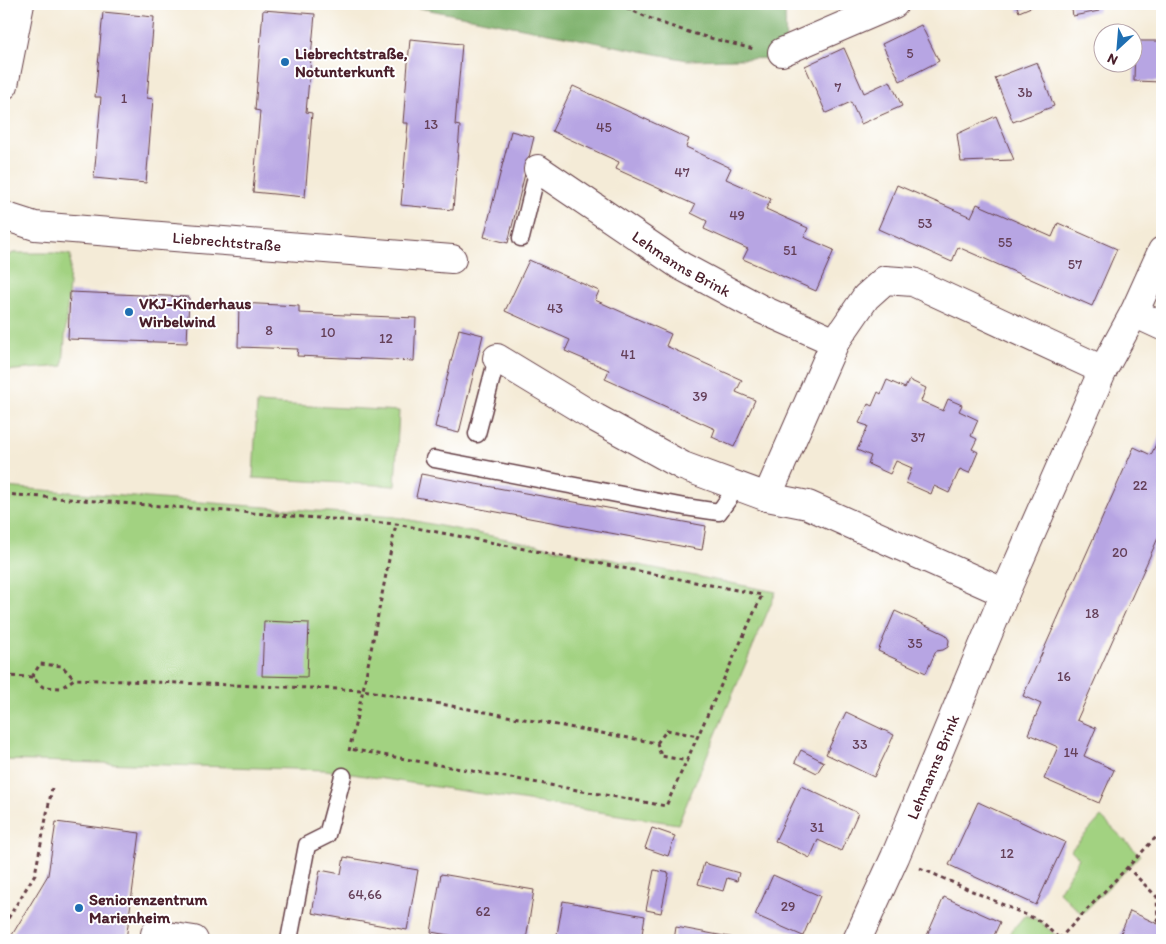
<svg xmlns="http://www.w3.org/2000/svg" width="1166" height="944" viewBox="0 0 1166 944" font-family="Itim,sans-serif">
<style>
.green{fill:#a2d281;stroke:#767856}
.forest{fill:#81b46f;stroke:#666a4d}
.building{fill:#b7a5e3}
.lines{fill:none;stroke-linecap:round;stroke-linejoin:round}
.service-casing{stroke:#643e45;stroke-width:19}
.minor-casing{stroke:#643e45;stroke-width:30}
.path{stroke:#643e45;stroke-width:3;stroke-dasharray:4 4;stroke-linecap:butt}
.service{stroke:#fff;stroke-width:16}
.minor{stroke:#fff;stroke-width:28}
.poi-dot{fill:#1f6fb2;stroke:#fff;stroke-width:2}
.labels{text-anchor:middle;stroke-width:4;stroke-linejoin:round;paint-order:stroke}
.number-label{font-size:14px;fill:#654059}
.poi-label{font-size:16px;font-weight:bold;fill:#4a1f2b;stroke:#fff;text-anchor:start}
.street-label{font-size:16px;fill:#4a1f2b;stroke:#fff}
</style>
<rect width="100%" height="100%" fill="#fff"/>
<filter id="ink" filterUnits="userSpaceOnUse"><feTurbulence type="fractalNoise" baseFrequency=".02" numOctaves="2"/><feDisplacementMap in="SourceGraphic" scale="10" xChannelSelector="R" yChannelSelector="G"/><feConvolveMatrix kernelMatrix="1 2 1 2 8 2 1 2 1" color-interpolation-filters="sRGB"/></filter>
<filter id="wash" filterUnits="userSpaceOnUse"><feTurbulence type="fractalNoise" baseFrequency=".0096" numOctaves="4" result="noise"/><feDisplacementMap in="SourceGraphic" scale="20" xChannelSelector="R" yChannelSelector="G"/><feGaussianBlur stdDeviation="1.12" result="paint"/><feColorMatrix in="noise" values="0 0 0 0 0 0 0 0 0 0 0 0 0 0 0 0 0 1.4 0 .05"/><feComposite in="paint" operator="in"/></filter>
<g filter="url(#wash)">
<rect width="100%" height="100%" fill="#f4ebd7"/>
<path class="green" d="M13,253h41l17,2 -8,111 -59,5v-112z
M257,403l142,8 -4,75 -142,-8z
M4,487l391,30 381,75 -98,232 -352,-54 -322,-10z
M1101,817l39,38 -58,59 -23,-22 20,-34 -8,-8z
M1025,915l15,6 19,18 -1,1h-41l-8,-6z"/>
<path class="forest" d="M399,4h386l1,54 -99,2z"/>
<g id="blocks">
<path class="building" d="M1016,4h22l-19,8z
M1071,4h27l1,7 -26,5z
M263,10l52,4 -9,98 6,1 -7,84 -52,-5 7,-81 -5,-1z
M103,12l51,5 -7,81 6,1 -7,84 -52,-5 7,-81h-6z
M921,25l18,36 -39,20 -18,-37z
M410,39l52,5 -7,81 5,1 -7,84 -52,-5 7,-82h-5z
M1135,41h27v41l-28,-1z
M844,48l20,45 26,-12 12,25 -41,18 -10,-22 -25,11 -21,-47z
M1037,62l17,44 -41,16 -18,-44z
M573,86l116,53 -3,8 45,21 -5,11 45,20 -5,10 42,19 -4,9 30,13 -18,41 -73,-32 5,-10 -44,-20 3,-8 -16,-8 4,-8 -79,-36 3,-7 -67,-31z
M996,116l18,44 -53,2 -4,-28z
M511,131l23,6 -26,106 -24,-6z
M897,185l74,32 6,-13 75,33 6,-14 59,26 -25,57 -134,-59 -6,15 -74,-33z
M529,260l70,31 -4,9 76,34 -5,12 76,34 -6,12 19,8 -21,47 -22,-10 3,-8 -110,-50 4,-9 -44,-19 5,-11 -65,-29z
M70,292l119,5 -2,46 -119,-4z
M239,303l60,3v7l117,5 -2,43 -117,-5 1,-7 -60,-2z
M459,329l24,6 -24,98 -24,-6z
M887,380l18,8 4,-8 17,8 -5,13 22,10 5,-12 14,6 -3,6 19,9 -7,16 6,3 -5,10 6,3 -9,21 -9,-4 -11,24 -15,-7 -3,8 -25,-11 6,-15 -16,-7 -6,13 -22,-10 3,-8 -14,-6 11,-24 -9,-3 9,-19 4,2 6,-14 3,2z
M1162,431v98l-85,191 19,8 -12,28 30,14 -15,33 -55,-24 14,-32 -30,-13 13,-30 -18,-8 111,-249 17,8z
M421,474l285,52 -4,24 -286,-53z
M895,611l50,23 4,6 -1,7 -5,3 -7,1 -10,22 -48,-22z
M264,621l45,2 -2,54 -45,-1z
M846,712l48,23 -20,42 -48,-23z
M801,750l23,12 -7,11 -22,-11z
M801,786l57,27 -17,38 -23,-11 -8,18 -35,-17z
M978,802l87,40 -29,63 -87,-40z
M56,822l84,11 -14,107h-117l39,-65z
M652,828l23,8 -7,20 -23,-8z
M344,857l74,13 -11,60 -95,-17 8,-43 21,4z
M704,863l35,10 -2,8 -10,-3 -4,13 -25,-7z
M654,870l15,3 -8,40 -15,-3z
M441,874l93,16 -8,50h-49l-46,-8z
M773,875l47,21 -17,40 -48,-21z
M944,897l56,25 -8,18h-67z
M563,901l82,15 -4,24h-85z
M1130,911l28,13 4,-9v25h-44z
M676,927l64,12v1h-66z"/>
</g>
</g>
<g filter="url(#ink)">
<use href="#blocks" fill-opacity="0" stroke="#643e45" stroke-width="1"/>
<g class="lines">
<g class="service-casing">
<path id="service" d="M521,238l17,-69
M477,434l20,-76
M434,459l251,48 34,5 19,-26
M289,940l18,-95 20,-10 16,-59"/>
</g>
<g class="minor-casing">
<g id="minor">
<path d="M782,52l112,-48"/>
<path d="M4,85l16,-81"/>
<path id="s1" d="M538,169l143,97 80,43 74,33"/>
<path id="s2" d="M4,216l31,10 417,33"/>
<path d="M1134,313l28,13"/>
<path d="M497,358l99,60 87,48 84,31 41,8 197,88"/>
<path d="M767,497l68,-155 31,-45 19,-17 28,2 190,88"/>
<path d="M155,934l39,6"/>
<path id="s3" d="M857,940l38,-83 110,-264 98,-223 31,-57 28,-62"/>
</g>
</g>
<path class="path" d="M620,4c41,23 89,34 134,45
M4,494l392,30 366,71 -96,211 -316,-57
M4,676l28,1 11,10 18,1 13,-9 289,11 294,53 4,13 27,5
M32,677l8,-13 22,2 12,13
M657,743l10,-13 31,6
M349,751l14,-61 33,-166
M1127,867l30,30 1,27
M920,868l120,53 21,19
M4,925l31,-51 17,-86
M1059,939l103,-108"/>
<use href="#service" class="service"/>
<use href="#minor" class="minor"/>
</g>
</g>
<g class="poi-dot">
<circle cx="285" cy="62" r="5"/>
<circle cx="129" cy="312" r="5"/>
<circle cx="79" cy="908" r="5"/>
</g>
<g class="labels">
<g class="number-label">
<text x="910" y="58">5</text>
<text x="838" y="92">7</text>
<text x="1025" y="97">3b</text>
<text x="124" y="103">1</text>
<text x="431" y="129">13</text>
<text x="604" y="132">45</text>
<text x="682" y="177">47</text>
<text x="737" y="220">49</text>
<text x="925" y="228">53</text>
<text x="1005" y="247">55</text>
<text x="790" y="255">51</text>
<text x="1075" y="269">57</text>
<text x="555" y="313">43</text>
<text x="269" y="335">8</text>
<text x="328" y="337">10</text>
<text x="386" y="343">12</text>
<text x="628" y="359">41</text>
<text x="700" y="401">39</text>
<text x="918" y="442">37</text>
<text x="1140" y="490">22</text>
<text x="1120" y="557">20</text>
<text x="1092" y="618">18</text>
<text x="915" y="648">35</text>
<text x="1064" y="681">16</text>
<text x="860" y="749">33</text>
<text x="1071" y="757">14</text>
<text x="817" y="832">31</text>
<text x="1007" y="858">12</text>
<text x="365" y="899">64,66</text>
<text x="788" y="911">29</text>
<text x="483" y="916">62</text>
</g>
<g class="poi-label">
<text x="295" y="59">Liebrechtstraße,<tspan x="295" dy="18">Notunterkunft</tspan></text>
<text x="139" y="309">VKJ-Kinderhaus<tspan x="139" dy="18">Wirbelwind</tspan></text>
<text x="89" y="905">Seniorenzentrum<tspan x="89" dy="18">Marienheim</tspan></text>
</g>
<g class="street-label">
<text dy="6" stroke="none"><textPath href="#s2" startOffset="225">Liebrechtstraße</textPath></text>
<text dy="6" stroke="none"><textPath href="#s1" startOffset="172">Lehmanns Brink</textPath></text>
<text dy="6" stroke="none"><textPath href="#s3" startOffset="189">Lehmanns Brink</textPath></text>
</g>
</g>
<rect width="1166" height="944" fill="none" stroke="#fff" stroke-width="20"/>
<g transform="translate(1118 48) rotate(206)"><circle r="24" fill="#ffffff" stroke="#b7a5aa"/>
<path d="M0-4L9 19L0 12L-9 19Z" fill="#1f6fb2"/>
<text y="-8" font-size="14" font-weight="bold" text-anchor="middle" fill="#4a1f2b">N</text>
</g>
</svg>
